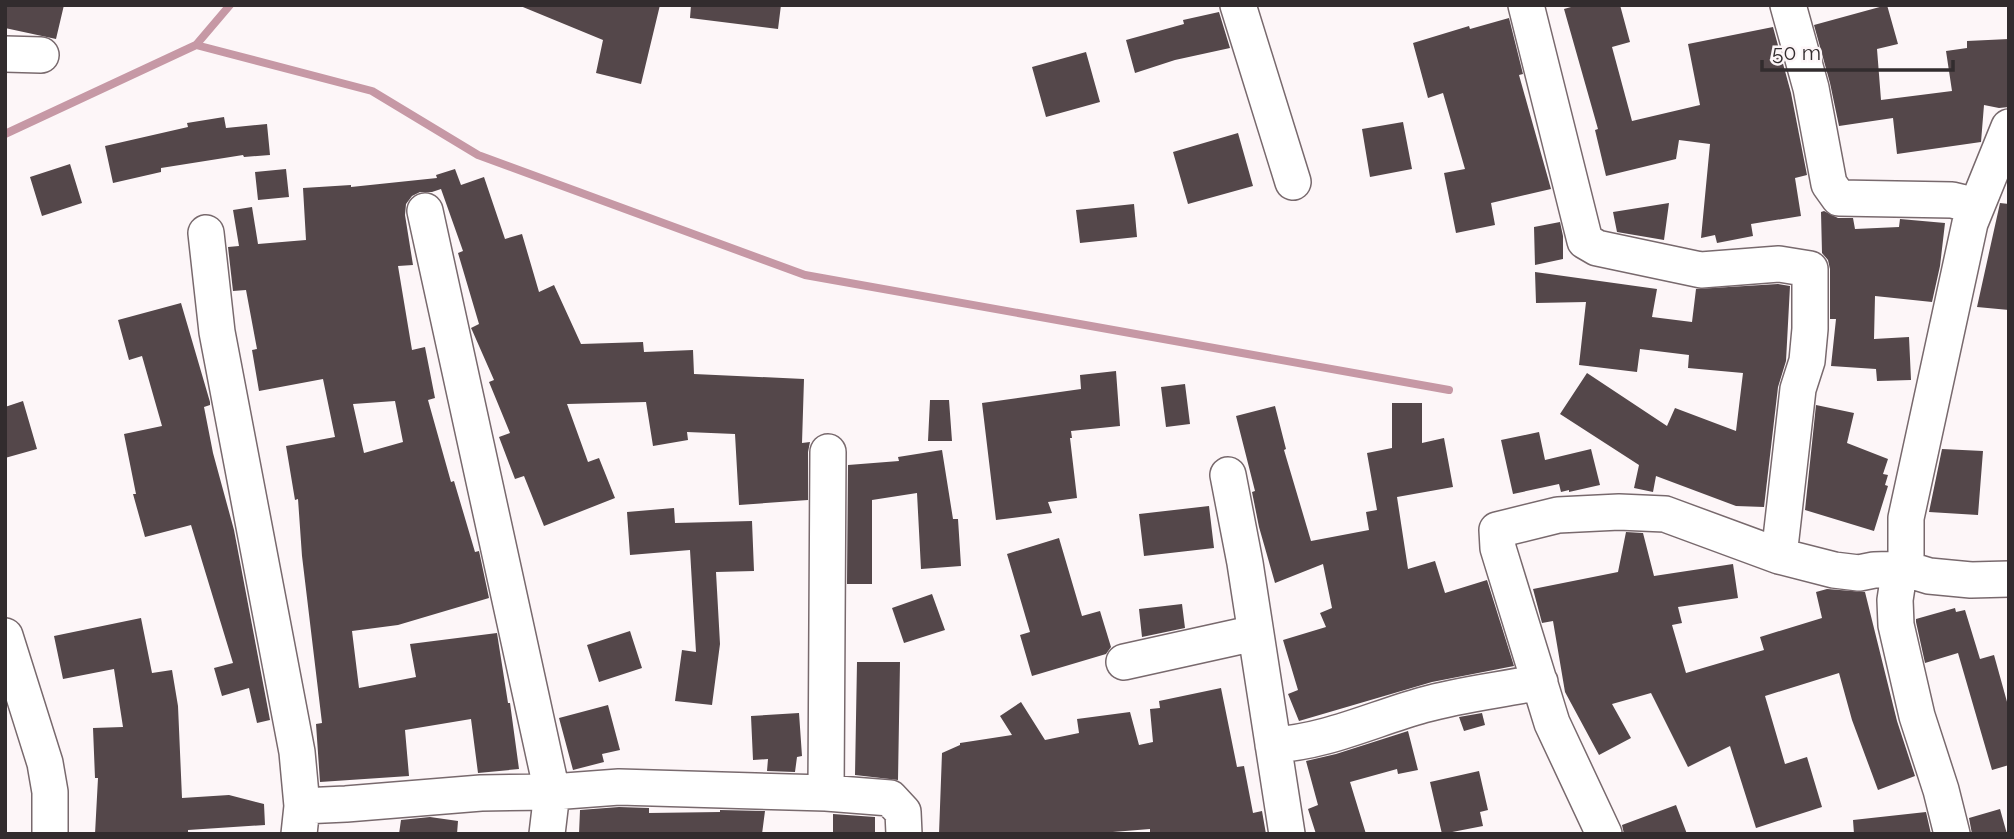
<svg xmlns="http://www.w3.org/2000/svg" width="2014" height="839" viewBox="0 0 2014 839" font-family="Raleway,sans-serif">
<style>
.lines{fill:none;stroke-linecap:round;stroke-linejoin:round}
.stream{stroke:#c698a5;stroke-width:8}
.building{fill:#54474a;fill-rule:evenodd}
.minor-casing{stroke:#78696d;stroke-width:38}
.minor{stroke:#fff;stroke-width:35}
</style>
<rect width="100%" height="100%" fill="#fdf6f8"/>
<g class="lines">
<path class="stream" d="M196,45l176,46 106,64 327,120 644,115
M5,134l191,-89 34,-40"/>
</g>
<path class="building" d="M5,5h59l-8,34 -51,-11z
M518,5h142l-19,79 -45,-11 7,-33z
M691,5h90l-3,24 -88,-11z
M1578,5h42l10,37 -18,5 20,74 68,-16 -12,-61 85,-17 18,66 16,82 -12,3 6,38 -50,8 2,12 -36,7 -2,-8 -14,3 9,-94 -31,-4 -3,19 -70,17 -11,-46 3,-1 -34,-120z
M1887,5l11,39 -21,5 4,51 71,-9 -6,-40 21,-3v-7l42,-2v68l-10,1 -15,-3 -3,37 -84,12 -4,-36 -54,8 -9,-43 -16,-58z
M1219,12l11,36 -55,12 -40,13 -9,-33 58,-16 -1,-4z
M1509,18l14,56 -4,1 32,114 -60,14 4,22 -39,8 -12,-60 21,-4 -22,-76 -15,5 -15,-55 56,-17 1,3z
M1086,52l14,50 -54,15 -14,-50z
M224,117l2,11 41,-4 3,31 -26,2 -1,-2 -82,13v4l-48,11 -8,-37 83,-19 -1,-4z
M1403,122l9,47 -42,8 -8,-48z
M1238,133l15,53 -65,18 -15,-52z
M70,164l12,39 -40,13 -12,-39z
M286,169l3,28 -31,3 -3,-28z
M455,169l6,16 23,-8 21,62 17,-5 17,58 15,-7 27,59 62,-2 1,10 49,-2 1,24 110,5 -2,64 8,-1 -2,10v48l-69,5 -4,-71 -48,-2 1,8 -35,6 -7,-44 -79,2 21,58 11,-4 16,40 -71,28 -20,-50 -9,3 -16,-42 11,-4 -21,-51 5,-2 -22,-50 -1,-2 8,-4 -21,-71 5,-2 -22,-62 -9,3h-12l-8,4 -6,8 -1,11 8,50 -15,1 14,84 13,-3 10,51 -7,2 23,82 3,-1 21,71 4,-1 10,47 -91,27 -46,6 7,57 57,-11 -6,-33 87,-11 11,70h2l9,66 -41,4 -7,-54 -66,11 4,46 -89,6 -4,-58 6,-1 -20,-167 -4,-57 -3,1 -9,-54 49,-9 -12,-58 -64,12 -7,-41 5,-1 -11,-59 -13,1 -5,-44 11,-1 -6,-36 19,-3 6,37 48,-4 -3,-52 48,-3v2l86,-9 -1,-3zM395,401l8,41 -39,11 -11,-49z
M1669,203l-5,37 -47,-8 -4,-20z
M2000,203l9,1v106l-32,-3z
M1134,204l3,33 -57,6 -4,-33z
M1824,211l14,7h15l2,11 44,-2 1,-8 45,4 -5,43 -8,36 -57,-6 -1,43 35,-2 2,43 -34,1 -1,-12 -45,-3 5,-47h-6v-50l-2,-9 -6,-7 -1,-41z
M1560,222l3,14v23l-28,6 -1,-38z
M1535,272l122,17 -5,28 40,5 4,-33 82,-5 12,2 -4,75 -8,26 -14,120 -28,-1 -80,-30 -3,16 -19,-4 5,-23 -79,-51 27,-41 80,53 8,-18 61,23 7,-58 -55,-5 1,-13 -49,-6 -3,23 -58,-7 7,-63 -50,1z
M181,303l29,99v3l-6,2 9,46 21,77 36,190 -13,3 -8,-35 -27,8 -8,-28 19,-5 -42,-138 -46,12 -12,-43h3l-12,-60 38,-8 -20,-70 -13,4 -11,-40z
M1116,371l4,55 -49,5 1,7h-2l7,60 -29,4 4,11 -56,7 -14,-117 99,-14 -1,-14z
M1185,384l5,40 -24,3 -5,-40z
M930,400h19l3,41h-24z
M23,401l14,48 -32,9v-51z
M1392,403h30v40l22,-5 9,49 -56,10 11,72 27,-8 10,32 42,-13 27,86 -82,16 -133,39 -11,-27 10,-4 -15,-50 43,-13 -6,-14 12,-5 -9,-44 -48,19 -16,-56 -7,-35 3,-1 -19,-75 39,-10 11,43 -2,1 27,91 58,-11 -3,-18 11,-2 -10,-57 25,-5z
M1816,405l38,8 -7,30 41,16 -5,15 5,1 -3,10 3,1 -14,45 -69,-21z
M1539,432l6,28 46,-11 9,36 -31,7v-2l-8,2 -2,-8 -46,10 -12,-54z
M1942,449l41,2 -5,64 -49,-3z
M942,450l11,69h5l3,47 -40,3 -4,-76 -45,7v84h-25l1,-119 51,-4 -1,-4z
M1209,506l5,42 -70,8 -5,-42z
M674,508l1,15 77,-2 2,50 -38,1 4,72 -8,61 -37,-4 7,-51 14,2 -6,-102 -60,5 -3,-43z
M1626,532l17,1 11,43 79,-12 5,34 -60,9 4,16 -10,2 14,48 78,-23 -4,-13 62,-19 -6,-26 11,-3 38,3 32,129 18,55 -37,14 -26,-70 -13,-47 -74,23 20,68 22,-7 15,50 -66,21 -26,-82 -42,21 -37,-74 -39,11 19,34 -32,17 -34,-63 -12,-71 -11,2 -9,-34 85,-17z
M1059,538l23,78 18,-5 11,36 -5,7 -74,22 -12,-41 10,-3 -23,-78z
M932,594l13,36 -41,13 -12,-35z
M1182,604l3,24 -43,9 -3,-28z
M1955,608l1,4 9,-2 15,49 14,-4 15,54v56l-17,5 -34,-117 -33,10 -9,-41v-3z
M141,618l11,55 20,-3 6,36 4,92 47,-3 35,9 1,21 -77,5v4h-93l3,-56h-3l-2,-50 30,-1 -9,-58 -51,10 -9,-43z
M630,631l12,37 -43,14 -12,-37z
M857,662h43l-2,118 -43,-5z
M1221,688l16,79 7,-1 9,47 9,-2 4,23h-116v-5l-62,5h-149l3,-81 18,-8v-2l52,-8 -12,-19 21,-14 24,38 34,-7 -2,-14 53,-7 9,33 14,-3 -3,-33 10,-1 -1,-7z
M608,705l12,45 -18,4 2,8 -31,8 -14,-52z
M799,713l3,43 -5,1 -2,15 -28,-1 1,-12 -15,1 -2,-44z
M1482,713l3,12 -21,6 -5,-14z
M1408,731l10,39 -20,4 -1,-5 -47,13 16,52h-50l-8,-25 10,-4 -12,-44 30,-7z
M1479,771l9,39 -8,2 3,14 -41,8 -12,-52z
M1676,805l11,29h-63l-2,-9z
M619,807l30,1v5l71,-1v-2l45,1 -3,23h-183l1,-24z
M2000,809l7,25h-35l-3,-16z
M1926,812l5,22h-77l-1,-14z
M833,814l42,3v17h-42z
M430,817l28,4 -1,13h-58l2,-14z"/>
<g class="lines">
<g class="minor-casing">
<path id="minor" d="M1238,5l55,177
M1526,5l59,236 12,7 104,22 78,-6 31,5v60l-3,32 -9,28 -19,167
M1788,5l23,83 18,96 10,14 113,2 25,6
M5,54l36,1
M425,211l127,581 -5,42
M206,233l11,99 80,420 5,54 -3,28
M1228,475l17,88 42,271
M5,636l40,127 5,29v42
M1124,662l131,-29
M1273,745c53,-3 100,-26 150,-40 38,-11 78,-15 117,-23
M826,793l2,-341
M302,806l44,-2 135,-11 71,-1 67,-5 207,6 64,5 13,14 1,22
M1604,834l-52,-111 -54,-175 -1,-18 61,-15 61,-3 46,2 114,42 55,14 25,3 15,-3 32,-1 23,7 42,4 38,-1
M1952,834l-11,-44 -24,-74 -21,-91 -1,-25 3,-20 8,-11v-51l64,-295 39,-96"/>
</g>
<use href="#minor" class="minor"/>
</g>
<rect width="2014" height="839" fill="none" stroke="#322c2e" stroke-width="14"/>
<path d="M1762 60v10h191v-10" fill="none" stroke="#322c2e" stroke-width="3.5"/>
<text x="1772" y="60" font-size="21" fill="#322c2e" stroke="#fdf6f8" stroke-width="5" paint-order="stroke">50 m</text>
</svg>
